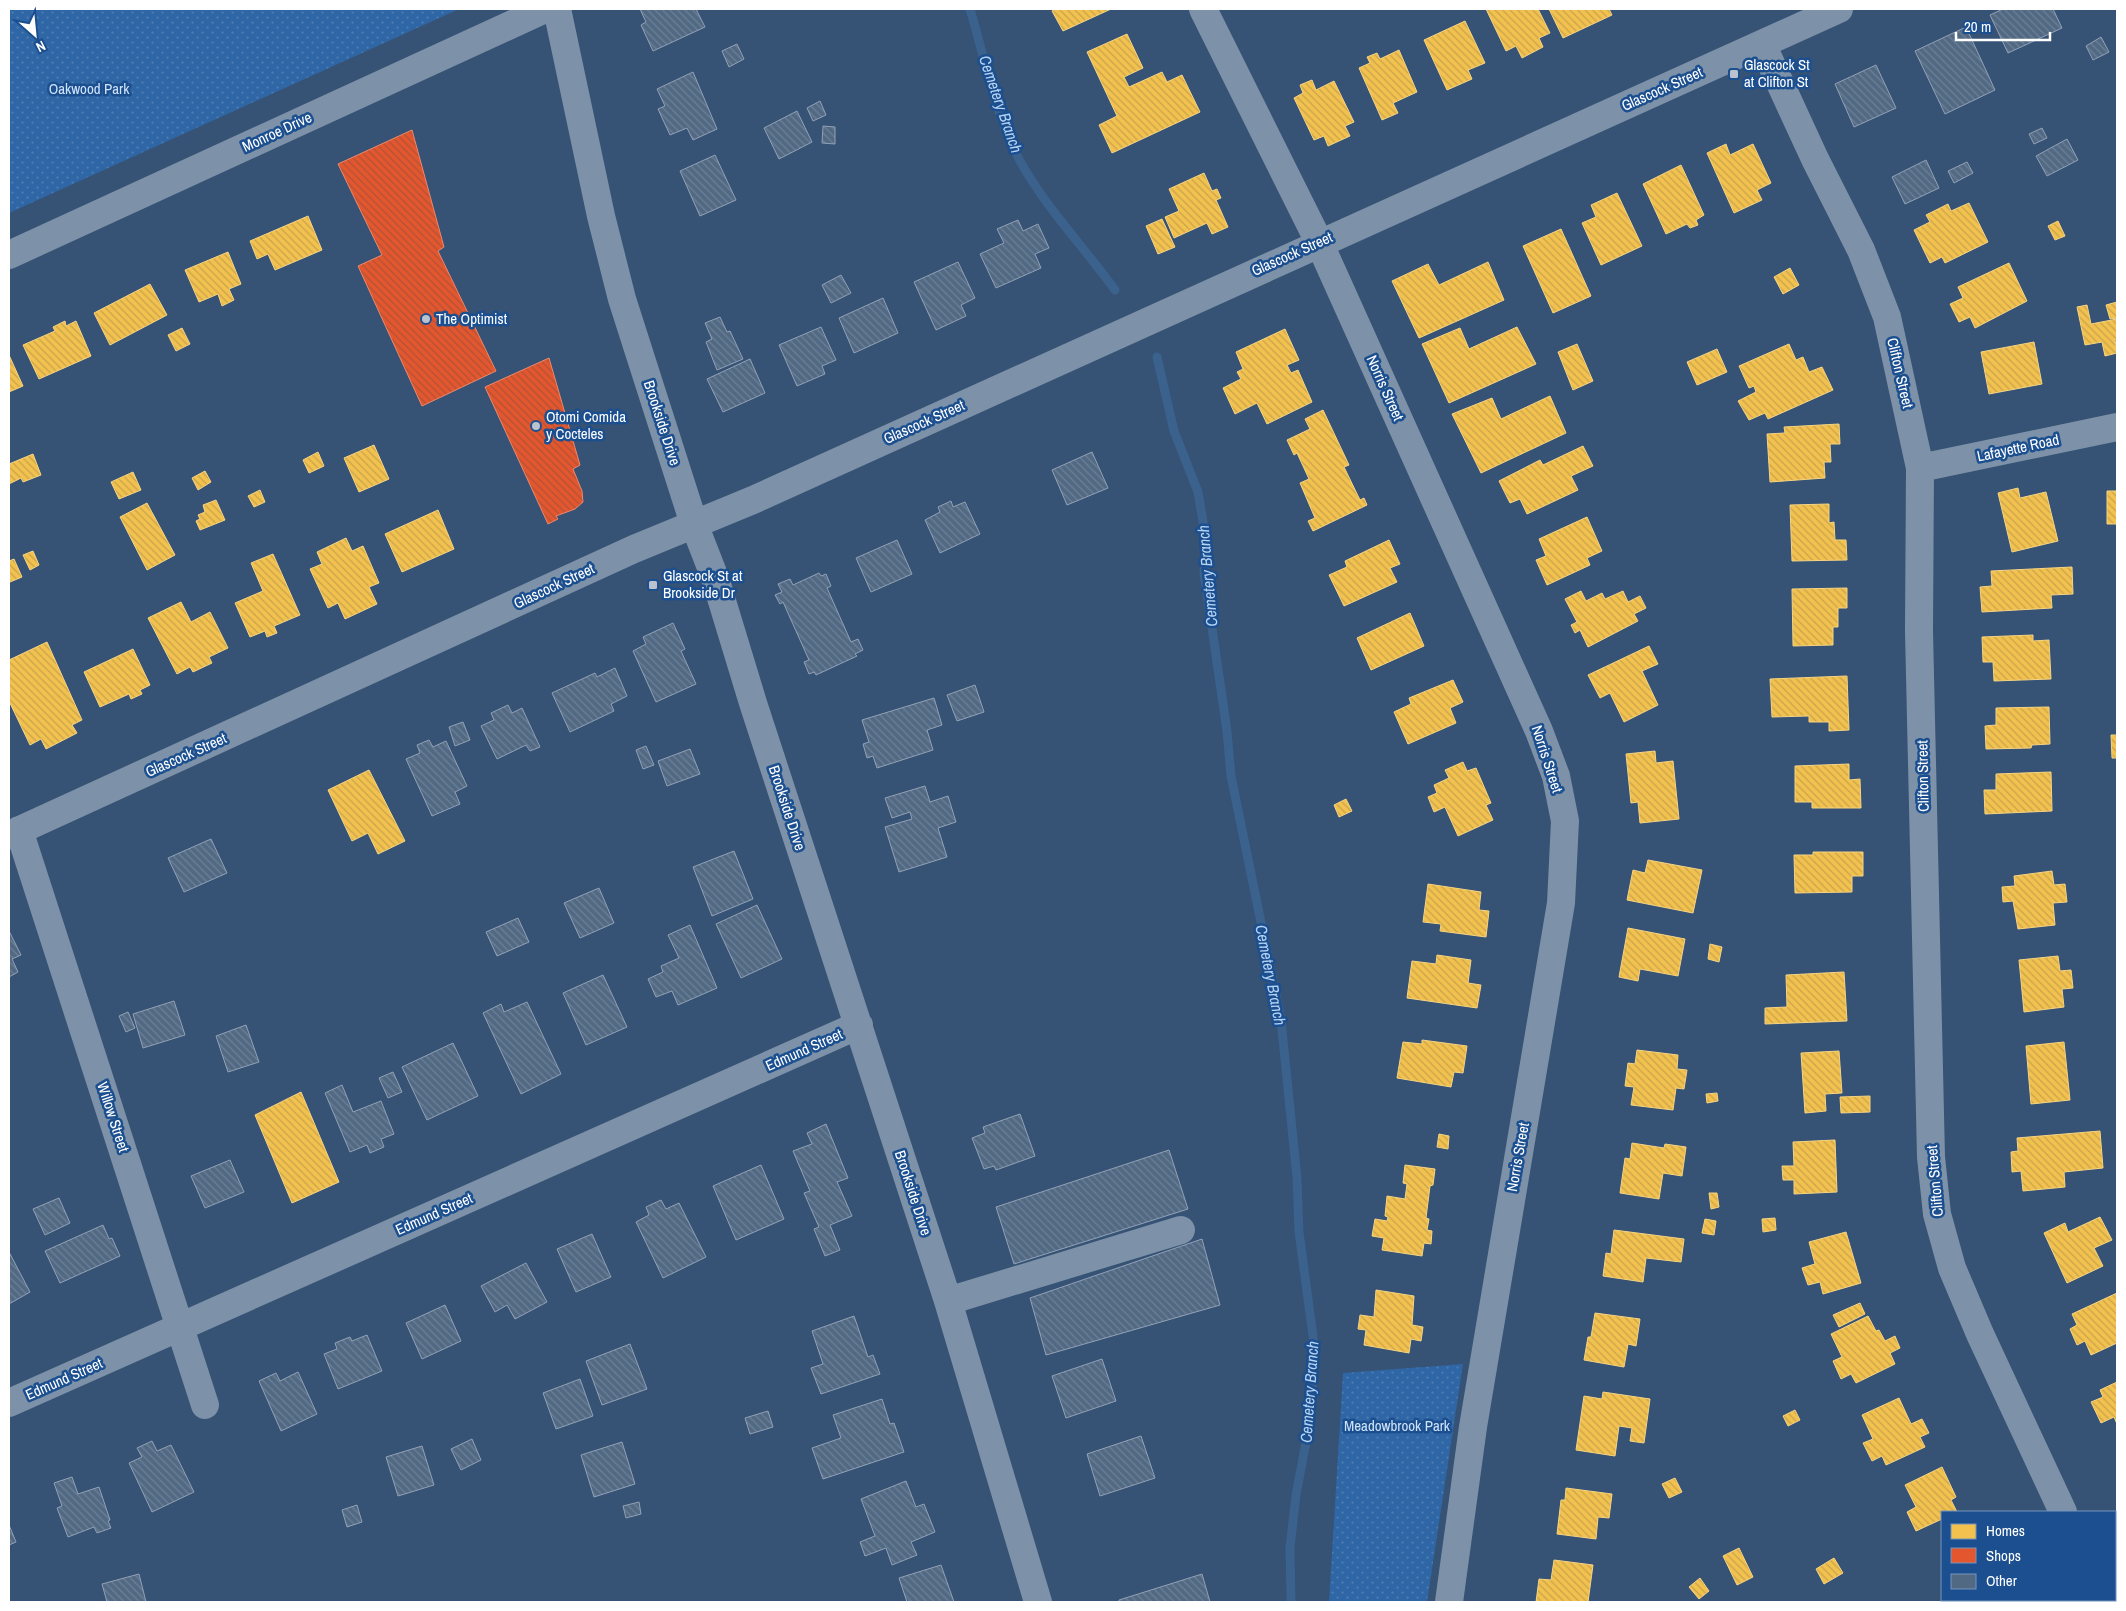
<svg xmlns="http://www.w3.org/2000/svg" width="2126" height="1611" viewBox="0 0 2126 1611" font-family="'Archivo Narrow',sans-serif">
<style>
.park{fill:url(#park-dots)}
.homes{fill:url(#homes-back-hatch);stroke:#f6d483}
.shops{fill:url(#shops-back-hatch);stroke:#ec896d}
.lines{fill:none;stroke-linecap:round;stroke-linejoin:round}
.stream{stroke:#3b618d;stroke-width:9}
.building{fill:url(#building-back-hatch);stroke:#92a2b6}
.minor{stroke:#7d92a8;stroke-width:28}
.poi-dot{fill:#b9c2ce;stroke:#1b4f8f;stroke-width:2}
.labels{text-anchor:middle;stroke-width:5;stroke-linejoin:round;paint-order:stroke}
.poi-label{font-size:15px;fill:#fff;stroke:#1b4f8f;text-anchor:start}
.park-label{font-size:15px;fill:#cfe3fa;stroke:#1b4f8f}
.street-label{font-size:15px;fill:#fff;stroke:#1b4f8f}
.water-label{font-size:16px;font-style:italic;fill:#b5d3f5;stroke:#1b4f8f}
</style>
<defs>
<pattern id="park-dots" width="8" height="8" patternUnits="userSpaceOnUse" patternTransform="scale(1.25)"><rect width="8" height="8" fill="#2f66a5"/><path d="M2 2h.1M6 6h.1" fill="none" stroke="#4e7db2" stroke-width="1.8" stroke-linecap="round"/></pattern>
<pattern id="homes-back-hatch" width="6" height="6" patternUnits="userSpaceOnUse" patternTransform="scale(1.25)"><rect width="6" height="6" fill="#f2c14e"/><path d="M-1 5l2 2M0 0l6 6M5-1l2 2" fill="none" stroke="#c8a44e"/></pattern>
<pattern id="shops-back-hatch" width="6" height="6" patternUnits="userSpaceOnUse" patternTransform="scale(1.25)"><rect width="6" height="6" fill="#e4572e"/><path d="M-1 5l2 2M0 0l6 6M5-1l2 2" fill="none" stroke="#af5338"/></pattern>
<pattern id="building-back-hatch" width="6" height="6" patternUnits="userSpaceOnUse" patternTransform="scale(1.25)"><rect width="6" height="6" fill="#526984"/><path d="M-1 5l2 2M0 0l6 6M5-1l2 2" fill="none" stroke="#6c8096"/></pattern>
</defs>
<rect width="100%" height="100%" fill="#365274"/>
<path class="park" d="M9,9h450l-450,204z
M1463,1364l-36,238h-98l14,-229z"/>
<path class="homes" d="M1056,9h55l-48,22 -11,-20z
M1486,9h52l12,24 -11,5 4,9 -21,11 -6,-12 -10,5z
M1549,9h60l3,6 -49,23z
M1465,21l20,42 -17,7 4,9 -25,11 -23,-50z
M1127,34l16,34 -19,9 5,10 33,-15 5,10 15,-7 18,37 -88,41 -13,-28 18,-9 -30,-64z
M1399,50l18,42 -24,11 5,10 -16,7 -23,-52 11,-5 -3,-6 10,-4 3,6z
M1312,80l4,10 18,-9 20,41 -9,4 5,10 -22,10 -4,-10 -10,4 -20,-42 9,-5 -3,-8z
M1726,144l4,11 23,-11 18,39 -14,7 5,10 -28,13 -27,-60z
M1681,165l23,50 -8,5 2,5 -8,3 -3,-4 -21,10 -23,-50z
M1204,173l8,18 5,-2 4,9 -5,2 12,27 -16,7 -5,-11 -33,15 -9,-21 14,-6 -10,-22z
M1617,193l25,53 -41,19 -19,-42 14,-6 -5,-12z
M1969,203l19,39 -43,21 -3,-6 -12,6 -16,-33 16,-8 -4,-7 22,-11 3,7z
M308,216l14,34 -47,20 -7,-16 -11,5 -7,-18z
M1162,219l13,28 -17,7 -12,-28z
M2058,221l7,15 -10,4 -7,-14z
M1561,229l30,67 -38,17 -30,-67z
M228,252l13,32 -12,5 5,11 -12,6 -4,-12 -19,8 -14,-32z
M1488,262l16,38 -85,38 -27,-57 36,-17 11,21z
M2009,263l18,38 -52,27 -5,-11 -11,5 -9,-18 13,-6 -5,-11z
M1790,268l9,17 -16,9 -9,-17z
M150,284l17,31 -57,30 -16,-32z
M2117,302v16l-7,1 -4,-14z
M2087,305l4,19 26,-5v20l-2,1 2,13 -12,3 -3,-14 -17,3 -8,-38z
M65,321l1,5 10,-5 15,35 -52,23 -16,-34 32,-14 -2,-4z
M1517,327l19,37 -87,39 -27,-59 38,-16 9,21z
M182,328l8,16 -14,7 -8,-16z
M1285,329l14,31 -12,5 4,8 7,-3 14,32 -45,22 -10,-21 -22,11 -12,-26 18,-9 -4,-7 6,-3 -7,-17z
M2034,342l8,42 -53,10 -8,-42z
M1577,344l16,37 -20,9 -15,-38z
M1789,344l7,16 7,-3 6,15 13,-5 11,23 -65,29 -3,-6 -16,7 -11,-19 18,-9 -2,-6 -5,2 -10,-22z
M1717,349l10,23 -30,13 -10,-23z
M9,355l14,31 -14,6z
M1550,396l16,37 -85,40 -29,-59 40,-16 9,21z
M1323,410l26,55 -5,2 16,33 4,-2 3,7 -54,26 -5,-10 7,-3 -15,-35 9,-4 -12,-26 -3,2 -7,-15 23,-11 -5,-10z
M1839,424l1,20h-10l1,18h-7l1,16 -55,4 -3,-48 18,-1 -1,-6z
M374,445l15,34 -30,13 -15,-34z
M1583,446l10,20 -22,10 7,14 -51,24 -7,-15 -10,4 -11,-22 41,-21 3,5z
M318,452l6,14 -15,7 -6,-13z
M33,454l8,21 -18,7 -2,-4 -12,6v-20z
M205,471l6,11 -13,8 -6,-12z
M133,472l8,18 -22,9 -8,-17z
M2018,488l2,10 26,-6 12,49 -46,11 -14,-59z
M260,490l5,12 -11,5 -6,-11z
M2107,491h10v33h-10z
M216,500l9,20 -25,10 -4,-9 4,-2 -2,-4 7,-3 -2,-7z
M147,503l28,52 -28,15 -27,-53z
M1829,504v19l5,-1 1,18h11l1,20 -55,1 -2,-56z
M438,510l16,39 -52,23 -17,-38z
M1587,517l15,34 -15,7 3,7 -43,20 -11,-25 10,-4 -7,-17z
M346,538l6,13 11,-5 16,37 -10,4 8,17 -32,15 -7,-16 -10,5 -18,-39 12,-5 -5,-12z
M1389,540l11,24 -10,4 7,14 -53,24 -15,-31 18,-8 -2,-6z
M33,551l6,14 -9,5 -7,-15z
M273,554l27,61 -26,11 3,7 -10,4 -2,-6 -15,6 -15,-34 28,-12 -12,-28z
M14,559l8,18 -12,5 -1,-21z
M2072,567l1,27 -22,1 1,13 -70,4 -2,-25 12,-1 -1,-15z
M1847,588v20h-9v19h-5v18l-40,1 -1,-57z
M1581,591l5,10 16,-8 3,6 18,-8 5,11 12,-6 6,12 -12,6 4,7 -50,26 -8,-17 -5,3 -4,-8 6,-3 -12,-23z
M181,602l10,20 19,-10 18,36 -19,9 3,6 -19,9 -3,-5 -13,7 -29,-56z
M1410,613l14,33 -53,24 -14,-32z
M2033,635v6l16,-1 2,39 -57,2 -1,-19h-10l-1,-25z
M47,642l35,78 -10,5 5,8 -31,16 -5,-10 -11,6 -21,-44v-41z
M1649,646l9,18 -16,7 16,34 -34,17 -14,-29 -10,5 -12,-23z
M133,649l17,36 -10,5 2,4 -11,5 -2,-5 -29,13 -16,-35z
M1847,676l2,54 -20,1v-9h-20v-6l-37,1 -2,-38z
M1453,680l10,22 -13,6 6,15 -48,21 -14,-32 17,-8 -2,-6z
M2049,707l1,37 -18,1 -1,3 -45,1 -1,-23 11,-1v-17z
M2111,735h6v23h-5z
M1655,751l1,12 17,-2 6,58 -39,4 -2,-21 -7,1 -5,-49z
M1463,762l4,9 9,-3 15,35 -5,2 7,15 -35,16 -13,-29 -11,5 -6,-15 9,-4 -3,-8 15,-7 -4,-8z
M1849,764v16l11,-1 1,29h-49v-6h-17v-36z
M369,770l36,71 -27,13 -10,-21 -16,8 -24,-51z
M2051,772l1,39 -67,3 -1,-24h12v-16z
M1346,799l6,12 -13,6 -5,-12z
M1813,852h50v24h-11v16l-57,1 -1,-38h19z
M1648,860l54,10 -9,43 -66,-13 6,-30 12,3z
M2052,871l2,14 11,-1 2,18 -14,1 2,22 -37,4 -5,-28 -10,1 -1,-15 13,-1 -1,-10z
M1428,884l53,8 -2,18 10,1 -3,26 -46,-6 1,-7 -18,-2z
M1628,928l57,11 -7,37 -38,-7 -2,12 -19,-4z
M1710,944l12,3 -3,15 -11,-3z
M1437,955l34,5 -3,23 13,2 -4,23 -70,-10 5,-37 24,3z
M2058,956l2,15 11,-1 2,18 -11,1 2,18 -40,5 -5,-52z
M1844,972l3,49 -82,3v-16l22,-1 -1,-32z
M1422,1040l45,6 -4,27 -9,-1 -3,15 -54,-9 6,-36 19,2z
M2064,1042l6,58 -39,4 -5,-58z
M1637,1050l41,5 -1,14 10,1 -3,19 -8,-1 -3,22 -42,-5 3,-18 -9,-1 3,-23 7,1z
M1839,1051l3,42 -17,1 1,17 -21,2 -4,-60z
M301,1092l38,90 -47,21 -37,-88z
M1717,1093l1,8 -11,2 -1,-9z
M1870,1096v16l-29,1 -1,-16z
M2100,1131l3,37 -39,4 1,15 -42,4 -2,-20 -9,1 -1,-20 7,-1 -1,-13z
M1439,1134l10,2 -1,13 -11,-2z
M1835,1140l2,52 -43,2v-14h-11l-1,-14h12l-1,-24z
M1632,1143l32,5 1,-4 21,3 -4,29 -19,-3 -4,26 -39,-6 5,-35 5,1z
M1405,1165l30,4 -2,16 -3,1 -4,32 3,1 -2,11 5,1 -1,13 -7,-1 -2,13 -40,-6 2,-12 -12,-2 3,-17 12,2 1,-4 -3,-1 2,-20 18,3 2,-15 -4,-1z
M1709,1193h8l2,14 -8,2z
M2100,1217l12,23 -18,8 9,18 -36,17 -23,-50 21,-10 3,9z
M1775,1218l1,12 -13,2 -1,-13z
M1705,1219l11,2 -2,14 -12,-2z
M1614,1230l70,9 -3,23 -35,-4 -3,24 -40,-6 3,-23 5,1z
M1846,1232l15,51 -38,11 -3,-12 -12,3 -6,-17 13,-4 -6,-22z
M1376,1290l38,6 -2,29 11,2 -2,14 -10,-2 -2,14 -45,-8 2,-15 -8,-1 2,-14 14,2z
M2117,1293v50l-26,12 -6,-14 -8,4 -7,-16 7,-4 -5,-11z
M1860,1303l5,11 -26,13 -6,-12z
M1595,1313l45,6 -4,27 -8,-2 -4,23 -40,-7 4,-23h3z
M1868,1316l8,15 3,-1 6,11 10,-5 5,12 -10,5 5,11 -39,19 -5,-9 -10,5 -8,-18 9,-4 -11,-23z
M2117,1382v42l-3,-7 -13,6 -10,-21 12,-5 -3,-7z
M1603,1392l47,7 -6,44 -14,-2 2,-13 -13,-2 -4,30 -39,-6 8,-54 18,3z
M1899,1398l12,26 11,-5 7,14 -9,4 5,10 -39,18 -4,-9 -10,5 -9,-18 10,-4 -11,-24z
M1795,1410l5,10 -12,6 -5,-10z
M1942,1467l14,30 -5,3 6,12h-15v7l-26,12 -9,-19 9,-5 -11,-22z
M1675,1478l7,14 -13,6 -7,-14z
M1566,1488l46,6 -3,24 -11,-1 -2,22 -39,-5 4,-34h4z
M1739,1548l14,29 -16,8 -14,-29z
M1834,1558l9,15 -19,11 -8,-15z
M1554,1560l39,5 -5,37h-52l3,-23 12,1z
M1700,1578l9,13 -10,8 -10,-12z
M1996,1600h46l1,2h-46z"/>
<path class="shops" d="M412,130l32,117 -6,4 58,120 -74,35 -64,-140 24,-11 -44,-91z
M549,358l31,107 -7,4 9,22 1,11 -8,7 -19,7 2,3 -10,5 -63,-137z"/>
<g class="lines">
<path class="stream" d="M970,9c15,50 25,105 50,152 26,47 64,86 95,129
M1157,357l17,74 24,61 8,48 -2,33 23,158 4,45 50,244 16,158 2,54 16,119 -5,70 -14,74 -6,52 1,55"/>
</g>
<path class="building" d="M640,9h56l9,18 -52,24 -12,-26 5,-3z
M2003,9h50l9,19 -54,25 -18,-38z
M1966,27l29,63 -50,24 -30,-63z
M2101,37l8,15 -16,8 -7,-14z
M737,44l7,15 -15,8 -7,-16z
M1876,65l20,43 -42,19 -19,-43z
M693,72l24,57 -24,11 -6,-12 -17,7 -12,-26 7,-3 -8,-17z
M820,101l6,14 -13,6 -6,-13z
M797,111l15,31 -33,17 -15,-31z
M823,126l12,1v17l-13,-1z
M2042,128l5,10 -13,6 -5,-10z
M2067,139l11,21 -31,16 -11,-20z
M715,155l21,45 -36,16 -20,-45z
M1926,160l13,28 -34,16 -13,-27z
M1967,162l6,11 -19,10 -6,-12z
M1018,220l5,11 15,-7 11,24 -14,6 6,14 -45,20 -16,-34 24,-11 -7,-14z
M958,262l17,36 -14,7 5,11 -30,14 -22,-48z
M841,275l10,18 -20,10 -9,-18z
M883,298l15,35 -44,20 -15,-35z
M720,317l7,15 3,-1 13,28 -26,11 -11,-28 6,-3 -7,-16z
M821,327l15,33 -14,6 3,8 -28,12 -18,-41z
M750,359l15,34 -42,19 -16,-33z
M1092,452l16,36 -41,17 -15,-35z
M951,501l2,6 12,-5 15,32 -40,19 -15,-33 15,-8 -2,-5z
M897,540l15,34 -41,18 -15,-34z
M819,573l2,3 5,-2 5,12 -4,2 24,54 7,-3 5,11 -8,4 2,2 -41,19 -2,-3 -5,2 -5,-12 5,-2 -26,-58 -3,2 -5,-9 7,-3 -4,-8 12,-5 3,6z
M673,623l12,26 -4,2 15,33 -40,18 -23,-51 13,-7 -3,-7z
M615,668l12,28 -16,8 3,7 -44,21 -18,-39 43,-20 2,4z
M975,685l9,27 -27,9 -10,-26z
M934,698l8,27 -15,5 6,20 -56,18 -4,-12 -6,2 -4,-14 6,-2 -7,-22z
M508,705l4,8 10,-5 18,39 -10,4 -4,-6 -29,14 -16,-33 13,-6 -3,-7z
M463,722l7,18 -15,6 -6,-19z
M429,740l4,7 13,-6 21,45 -12,6 5,12 -28,12 -26,-57 14,-6 -3,-8z
M646,746l8,19 -11,4 -7,-19z
M690,749l10,25 -33,12 -9,-25z
M925,786l5,16 18,-6 8,26 -18,6 9,29 -48,15 -14,-45 27,-8 -2,-7 -18,6 -7,-20z
M211,839l16,34 -43,19 -16,-34z
M734,851l19,48 -41,17 -19,-49z
M599,888l15,35 -34,15 -16,-35z
M757,905l25,54 -41,19 -25,-54z
M518,918l11,24 -32,14 -11,-24z
M690,925l27,63 -39,17 -6,-14 -16,6 -8,-18 15,-7 -2,-6 18,-8 -11,-23z
M9,931l12,24 -9,4 6,13 -9,5z
M603,975l24,52 -41,18 -23,-52z
M174,1001l11,34 -42,13 -10,-34z
M527,1002l34,72 -40,20 -38,-81 18,-9 3,8z
M128,1012l7,16 -9,4 -7,-16z
M246,1025l13,37 -31,10 -12,-36z
M453,1043l25,53 -51,24 -25,-53z
M393,1072l9,20 -14,6 -9,-20z
M342,1085l11,27 28,-11 13,33 -13,5 3,8 -14,6 -3,-8 -17,7 -25,-59z
M1020,1114l15,42 -39,14 -2,-4 -10,3 -12,-31 13,-5 -2,-6z
M826,1124l22,54 -11,4 15,34 -22,9 10,25 -15,6 -11,-27 5,-2 -15,-34 6,-2 -17,-40 19,-7 -5,-11z
M1169,1150l19,59 -174,55 -18,-57z
M230,1160l14,32 -39,16 -14,-32z
M761,1165l23,54 -48,21 -23,-54z
M59,1198l11,25 -25,12 -12,-26z
M661,1200l5,9 13,-6 27,54 -43,21 -27,-56 13,-7 -3,-8z
M103,1225l6,14 3,-1 8,18 -60,27 -15,-32z
M592,1234l19,43 -35,15 -19,-43z
M1202,1239l18,66 -174,50 -16,-57z
M9,1252l21,40 -21,12z
M526,1263l21,39 -32,17 -8,-14 -12,7 -14,-26z
M445,1305l16,36 -39,18 -16,-36z
M854,1316l14,41 5,-2 7,19 -59,20 -10,-26 12,-4 -11,-33z
M367,1335l15,36 -44,18 -14,-35 13,-5 -2,-6 15,-6 2,4z
M630,1344l17,45 -45,16 -16,-44z
M1102,1359l14,42 -50,17 -14,-42z
M298,1372l19,42 -36,17 -22,-50 17,-8 4,8z
M580,1379l13,37 -37,13 -13,-36z
M882,1399l8,25 4,-1 10,29 -81,27 -11,-31 29,-10 -8,-23z
M768,1411l5,16 -23,7 -5,-16z
M1141,1436l14,42 -55,18 -13,-42z
M472,1439l9,21 -20,10 -10,-21z
M152,1441l5,10 14,-6 23,47 -42,20 -23,-49 13,-6 -5,-9z
M622,1442l13,42 -41,13 -13,-42z
M422,1446l12,39 -36,11 -12,-39z
M72,1477l6,17 21,-7 11,33 -2,1 3,7 -14,5 -3,-6 -26,10 -11,-29 5,-2 -8,-23z
M906,1481l10,26 8,-3 11,28 -24,10 6,13 -25,10 -6,-17 -21,8 -5,-14 15,-6 -14,-37z
M639,1502l2,12 -15,4 -3,-12z
M357,1505l5,17 -15,5 -5,-17z
M9,1525l7,17 -7,3z
M941,1565l13,37h-47l-8,-24z
M139,1574l7,28h-39l-5,-18z
M1202,1574l8,28h-91v-2z"/>
<g class="lines">
<path class="minor" d="M557,9l44,207 21,83 72,225 21,54 38,125 195,598 90,301
M1203,9l116,233 220,489 17,45 9,45 -4,82 -88,524 -24,175
M1762,44l53,115 46,91 26,67 33,151 -1,163 12,526 6,57 15,54 28,66 83,178
M9,255l536,-246
M1920,468l197,-41
M19,830l186,575
M9,835l625,-286 119,-49 1086,-491
M948,1301l233,-71
M9,1403l850,-378
M2103,1600l2,2"/>
</g>
<g class="poi-dot">
<rect x="1729" y="69" width="10" height="10" rx="2.5"/>
<circle cx="426" cy="319" r="5"/>
<circle cx="536" cy="426" r="5"/>
<rect x="648" y="580" width="10" height="10" rx="2.5"/>
</g>
<g class="labels">
<g class="poi-label">
<text x="1744" y="70">Glascock St<tspan x="1744" dy="17">at Clifton St</tspan></text>
<text x="436" y="324">The Optimist</text>
<text x="546" y="422">Otomi Comida<tspan x="546" dy="17">y Cocteles</tspan></text>
<text x="663" y="581">Glascock St at<tspan x="663" dy="17">Brookside Dr</tspan></text>
</g>
<g class="park-label">
<text x="89" y="94">Oakwood Park</text>
<text x="1397" y="1431">Meadowbrook Park</text>
</g>
<g class="street-label">
<text transform="translate(1662 89) rotate(-24)" y="5">Glascock Street</text>
<text transform="translate(277 132) rotate(-25)" y="5">Monroe Drive</text>
<text transform="translate(1292 254) rotate(-24)" y="5">Glascock Street</text>
<text transform="translate(1900 373) rotate(77)" y="5">Clifton Street</text>
<text transform="translate(1385 388) rotate(66)" y="5">Norris Street</text>
<text transform="translate(924 422) rotate(-24)" y="5">Glascock Street</text>
<text transform="translate(662 423) rotate(72)" y="5">Brookside Drive</text>
<text transform="translate(2018 448) rotate(-12)" y="5">Lafayette Road</text>
<text transform="translate(554 586) rotate(-25)" y="5">Glascock Street</text>
<text transform="translate(186 755) rotate(-24)" y="5">Glascock Street</text>
<text transform="translate(1547 759) rotate(72)" y="5">Norris Street</text>
<text transform="translate(1923 776) rotate(-91)" y="5">Clifton Street</text>
<text transform="translate(787 808) rotate(72)" y="5">Brookside Drive</text>
<text transform="translate(804 1050) rotate(-24)" y="5">Edmund Street</text>
<text transform="translate(113 1117) rotate(72)" y="5">Willow Street</text>
<text transform="translate(1518 1157) rotate(-80)" y="5">Norris Street</text>
<text transform="translate(1935 1181) rotate(-95)" y="5">Clifton Street</text>
<text transform="translate(913 1193) rotate(72)" y="5">Brookside Drive</text>
<text transform="translate(434 1214) rotate(-24)" y="5">Edmund Street</text>
<text transform="translate(64 1379) rotate(-24)" y="5">Edmund Street</text>
</g>
<g class="water-label">
<text transform="translate(1001 104) rotate(71)" y="6">Cemetery Branch</text>
<text transform="translate(1207 576) rotate(-95)" y="6">Cemetery Branch</text>
<text transform="translate(1271 975) rotate(79)" y="6">Cemetery Branch</text>
<text transform="translate(1309 1392) rotate(-86)" y="6">Cemetery Branch</text>
</g>
</g>
<rect width="2126" height="1611" fill="none" stroke="#ffffff" stroke-width="20"/>
<rect x="1941" y="1511" width="175" height="90" fill="#1b4f8f" stroke="#7695bc"/>
<rect x="1951" y="1524" width="25" height="15" fill="#f2c14e" stroke="#7695bc"/>
<text x="1986" y="1536" font-size="15" fill="#ffffff">Homes</text>
<rect x="1951" y="1548" width="25" height="15" fill="#e4572e" stroke="#7695bc"/>
<text x="1986" y="1561" font-size="15" fill="#ffffff">Shops</text>
<rect x="1951" y="1574" width="25" height="15" fill="#526984" stroke="#7695bc"/>
<text x="1986" y="1586" font-size="15" fill="#ffffff">Other</text>
<g transform="translate(35 35) rotate(153)" stroke="#1b4f8f" stroke-width="4" paint-order="stroke">
<path d="M0-4L9 19L0 12L-9 19Z" fill="#ffffff"/>
<text y="-8" font-size="14" font-weight="bold" text-anchor="middle" fill="#ffffff">N</text>
</g>
<path d="M1956 32v8h94v-8" fill="none" stroke="#ffffff" stroke-width="2.5"/>
<text x="1964" y="32" font-size="15" fill="#ffffff" stroke="#1b4f8f" stroke-width="4" paint-order="stroke">20 m</text>
</svg>
